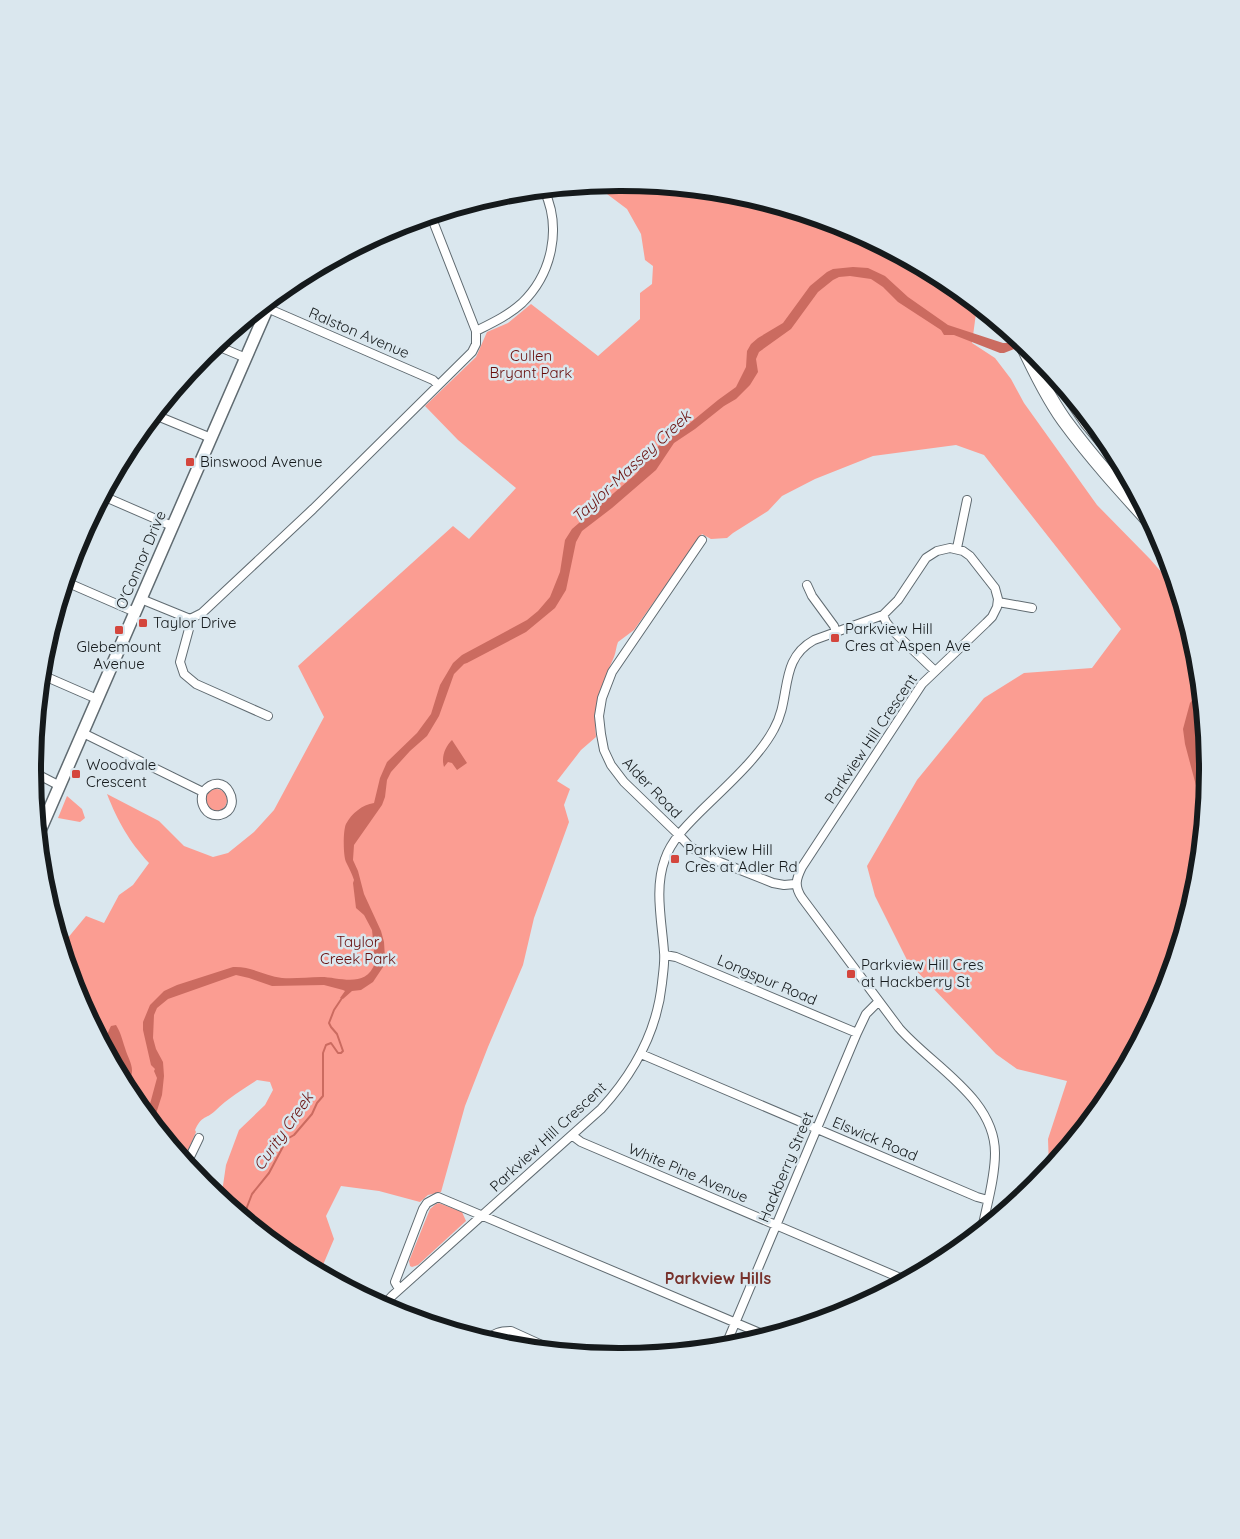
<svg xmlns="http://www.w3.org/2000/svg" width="1240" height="1539" viewBox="0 0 1240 1539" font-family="Quicksand,sans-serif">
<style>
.green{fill:#fb9d92}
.water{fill:#cb6b60}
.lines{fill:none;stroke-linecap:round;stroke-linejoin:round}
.stream{stroke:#cb6b60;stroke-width:2}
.street-casing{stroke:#606b71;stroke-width:10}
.secondary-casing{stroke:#606b71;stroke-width:14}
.highway-casing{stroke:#606b71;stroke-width:16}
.street{stroke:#fff;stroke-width:8}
.secondary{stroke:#fff;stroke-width:11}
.highway{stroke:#fff;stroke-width:14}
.poi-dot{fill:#d4463d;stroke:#dae7ee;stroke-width:2}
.labels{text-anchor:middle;stroke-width:5;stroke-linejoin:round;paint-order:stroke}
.street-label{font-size:15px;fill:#151a1c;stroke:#dae7ee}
.park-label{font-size:15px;fill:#670d0c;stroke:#dae7ee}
.poi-label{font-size:15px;fill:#151a1c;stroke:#dae7ee;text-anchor:start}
.water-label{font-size:16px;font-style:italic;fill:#6b1210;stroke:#dae7ee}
.neighbourhood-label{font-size:16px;font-weight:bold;fill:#77312b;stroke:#dae7ee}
.rim{fill:none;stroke:#151a1c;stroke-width:6}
</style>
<rect width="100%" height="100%" fill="#dae7ee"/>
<path class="green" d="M620,182l115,11 110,34 102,54 30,25 -5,37 23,15 16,21 13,24 73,102 53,54 27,31 19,65 11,114 -11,115 -33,111 -55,101 -59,72 -1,-29 19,-58 -50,-12 -21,-15 -88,-92 -33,-66 -8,-30 50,-86 67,-82 40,-25 68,-5 29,-39 -137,-174 -28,-10 -83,11 -58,23 -33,17 -14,15 -35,22 -6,5 -16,1 -9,-5 -68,96 -16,12c-2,5 -2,10 -4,15 -13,29 -21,47 -18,80l-15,13 -24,31 13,8 -6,16 5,17 -35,96 -11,47 -35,82 -23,59 -24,86 -13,3 -8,7 -41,-11 -38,-5 -15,30 8,23 -14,33 -27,-14 -72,-59 5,-34 13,-35 26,-25 8,-15 -3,-8 -13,-2c-15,10 -29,18 -42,31 -10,9 -13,4 -20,19l1,2 -12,28 -53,-64 -54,-102 -15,-49 24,-29 18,7 15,-28 14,-10 16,-22c-20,-22 -31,-41 -42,-69l52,27 25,25 29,11 15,-4 26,-21 20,-22 50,-93 -26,-51 155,-140 16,13 47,-51 -58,-48 -33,-34 51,-49 11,-25 21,-9 23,-19 67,52 42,-37v-26l12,-9 1,-18 -8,-6 -4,-26 -14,-25 -28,-21 -1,-4z
M205 800a11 11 0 1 1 22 0a11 11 0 1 1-22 0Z
M67,796l15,13 3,9 -5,4 -22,-4z
M439,1203l23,9 4,9 -48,44 -6,2 -2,-1 -1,-5 21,-52 6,-5z"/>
<path class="water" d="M853,267l15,1 17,8 23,21 40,28 55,18h6l8,-4 7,6 -20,8h-4l-46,-18h-10l-3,-5 -43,-28 -15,-15 -12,-8 -21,-3 -11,1 -6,3 -15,12 -27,37 -32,23 -3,7 2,13 -8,13 -14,14 -12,7 -29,23 -21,14 -18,27 -44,38 -30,23 -6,11 -10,48 -11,18 -29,24 -59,31 -3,1 -10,10 -15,42 -12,20 -17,15 -19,21 -4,8 -2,17 -3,8 -28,40 -1,15 5,11 6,23 17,37 3,11 1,16 -2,9 -10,15 -12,8 -9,1 -9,8 -3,-1 5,-7 -2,-1 -19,-5 -52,1 -23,-8 -13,-3 -68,24 -11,9 -3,7 -1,23 3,11 7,13 1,14 -2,19 -9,28 -6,-8 10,-37 -3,-7 1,-2 -4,-4 -8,-35v-8l7,-17 14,-14 13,-6 56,-18c18,-1 32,9 49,11 13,1 26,-1 39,-1 18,0 45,12 54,-14l-2,-3 1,-11 -2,-19 -8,-15 -8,-7 -3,-25 1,-3c-2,-6 -5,-12 -8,-18 -3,-7 -3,-32 0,-38 6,-11 16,-19 28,-21l6,-25 7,-16 30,-29 14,-19 9,-29 13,-22 9,-8 65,-35 11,-9 12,-14 10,-25 5,-32 7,-11 64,-55 14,-19 16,-17 24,-15 28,-23 18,-13 10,-20 1,-16 4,-7 7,-6 25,-15 27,-37 17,-14 6,-3z
M1200,691l2,40 5,38 -4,43 -18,-68 -2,-15 7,-26z
M452,740l15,23 -10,7 -5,-7 -4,-1 -4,5c-3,-10 1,-20 8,-27z
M116,1025c5,8 6,14 9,23 4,14 13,22 1,37 -10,-19 -27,-39 -15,-59z"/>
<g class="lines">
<path class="stream" d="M244,1218l3,-11 5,-13 17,-21 18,-34 7,-4 18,-21 5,-11 6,-7v-43l3,-8 5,-2 7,10h3l2,-2 -6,-17 -6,-7 -2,-4 5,-13 8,-12"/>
<g class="street-casing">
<path id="street" d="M267,308l166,72 5,5
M476,331c16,-8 33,-16 46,-28 30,-29 40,-75 22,-113
M215,345l31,13
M155,415l56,23
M103,496l69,30
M702,540l-90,132 -10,26 -3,18 2,18 3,16 7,15 13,17 55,53 11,12 25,13 58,23 11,2 11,-1
M957,548l10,-48
M66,582l69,30
M807,585l5,11 22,30 2,6
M141,599l49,20 12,-6 111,-104 159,-157 4,-8v-13l-45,-115
M998,602l34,6
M883,615l3,7 6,8 43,41
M190,619l-1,10 -9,33 4,12 12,10 72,32
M42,675l55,24
M83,733l120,59c-4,12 3,25 17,23 26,-6 4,-49 -17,-23
M33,772l27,14
M665,955l11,2 181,76
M641,1054l336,143 11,3
M573,1136l8,6 324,138
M187,1163l12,-25
M399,1289l-4,-7 28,-73 4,-6 11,-6 329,139
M383,1306l9,-10 209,-187c33,-36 56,-77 61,-126 1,-10 3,-21 2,-31 -2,-30 -10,-64 1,-93 6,-18 21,-33 34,-46 24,-24 59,-54 75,-84 18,-32 4,-69 40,-89l69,-25 15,-15 28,-42 11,-7 13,-3 13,3 7,5 25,32 3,11 -1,8 -5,10 -6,6 -64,61 -120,183c-6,12 -8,19 0,31l97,130c33,38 96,70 96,125 0,25 -8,51 -13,76
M486,1340c8,-7 14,-9 25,-9l44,20
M725,1347l132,-314 9,-19 12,-12"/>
</g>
<g class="secondary-casing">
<path id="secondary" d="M39,833l232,-533"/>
</g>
<g class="highway-casing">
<path id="highway" d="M1022,343c12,26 25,53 42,77 27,37 58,71 89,105
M1067,392l21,31 29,35"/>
</g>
<use href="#street" class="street"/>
<use href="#secondary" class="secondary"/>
<use href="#highway" class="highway"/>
</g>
<g class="poi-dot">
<rect x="185" y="457" width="10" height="10" rx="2.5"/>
<rect x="138" y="618" width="10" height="10" rx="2.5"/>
<rect x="114" y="625" width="10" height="10" rx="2.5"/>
<rect x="830" y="633" width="10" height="10" rx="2.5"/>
<rect x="71" y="769" width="10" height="10" rx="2.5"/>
<rect x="670" y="854" width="10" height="10" rx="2.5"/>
<rect x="846" y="969" width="10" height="10" rx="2.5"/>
</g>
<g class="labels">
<g class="street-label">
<text transform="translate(359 333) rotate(23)" y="5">Ralston Avenue</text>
<text transform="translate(141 560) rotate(-67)" y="5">O'Connor Drive</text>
<text transform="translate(871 739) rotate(-56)" y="5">Parkview Hill Crescent</text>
<text transform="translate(652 788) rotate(46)" y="5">Alder Road</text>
<text transform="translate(767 980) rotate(23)" y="5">Longspur Road</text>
<text transform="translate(548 1137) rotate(-43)" y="5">Parkview Hill Crescent</text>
<text transform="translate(875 1139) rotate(23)" y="5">Elswick Road</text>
<text transform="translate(786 1167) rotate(-67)" y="5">Hackberry Street</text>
<text transform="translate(688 1173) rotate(23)" y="5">White Pine Avenue</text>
</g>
<g class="park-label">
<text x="531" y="361">Cullen<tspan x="531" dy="17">Bryant Park</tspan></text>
<text x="358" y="947">Taylor<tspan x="358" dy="17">Creek Park</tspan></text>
</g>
<g class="poi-label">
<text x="200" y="467">Binswood Avenue</text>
<text x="153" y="628">Taylor Drive</text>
<text x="845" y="634">Parkview Hill<tspan x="845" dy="17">Cres at Aspen Ave</tspan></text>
<text x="119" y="652" text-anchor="middle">Glebemount<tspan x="119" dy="17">Avenue</tspan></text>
<text x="86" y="770">Woodvale<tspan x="86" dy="17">Crescent</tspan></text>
<text x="685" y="855">Parkview Hill<tspan x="685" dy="17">Cres at Adler Rd</tspan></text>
<text x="861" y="970">Parkview Hill Cres<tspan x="861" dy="17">at Hackberry St</tspan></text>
</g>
<g class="water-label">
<text transform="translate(631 466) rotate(-43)" y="6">Taylor-Massey Creek</text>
<text transform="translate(283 1131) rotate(-55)" y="6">Curity Creek</text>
</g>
<g class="neighbourhood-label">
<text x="718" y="1284">Parkview Hills</text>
</g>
</g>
<path d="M0 0H1240V1539H0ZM619 191H621A578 578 0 0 1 1199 769V770A578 578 0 0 1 621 1348H619A578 578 0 0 1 41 770V769A578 578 0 0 1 619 191Z" fill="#dae7ee" fill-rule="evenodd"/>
<path class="rim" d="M619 191H621A578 578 0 0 1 1199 769V770A578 578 0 0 1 621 1348H619A578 578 0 0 1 41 770V769A578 578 0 0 1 619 191Z"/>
</svg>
